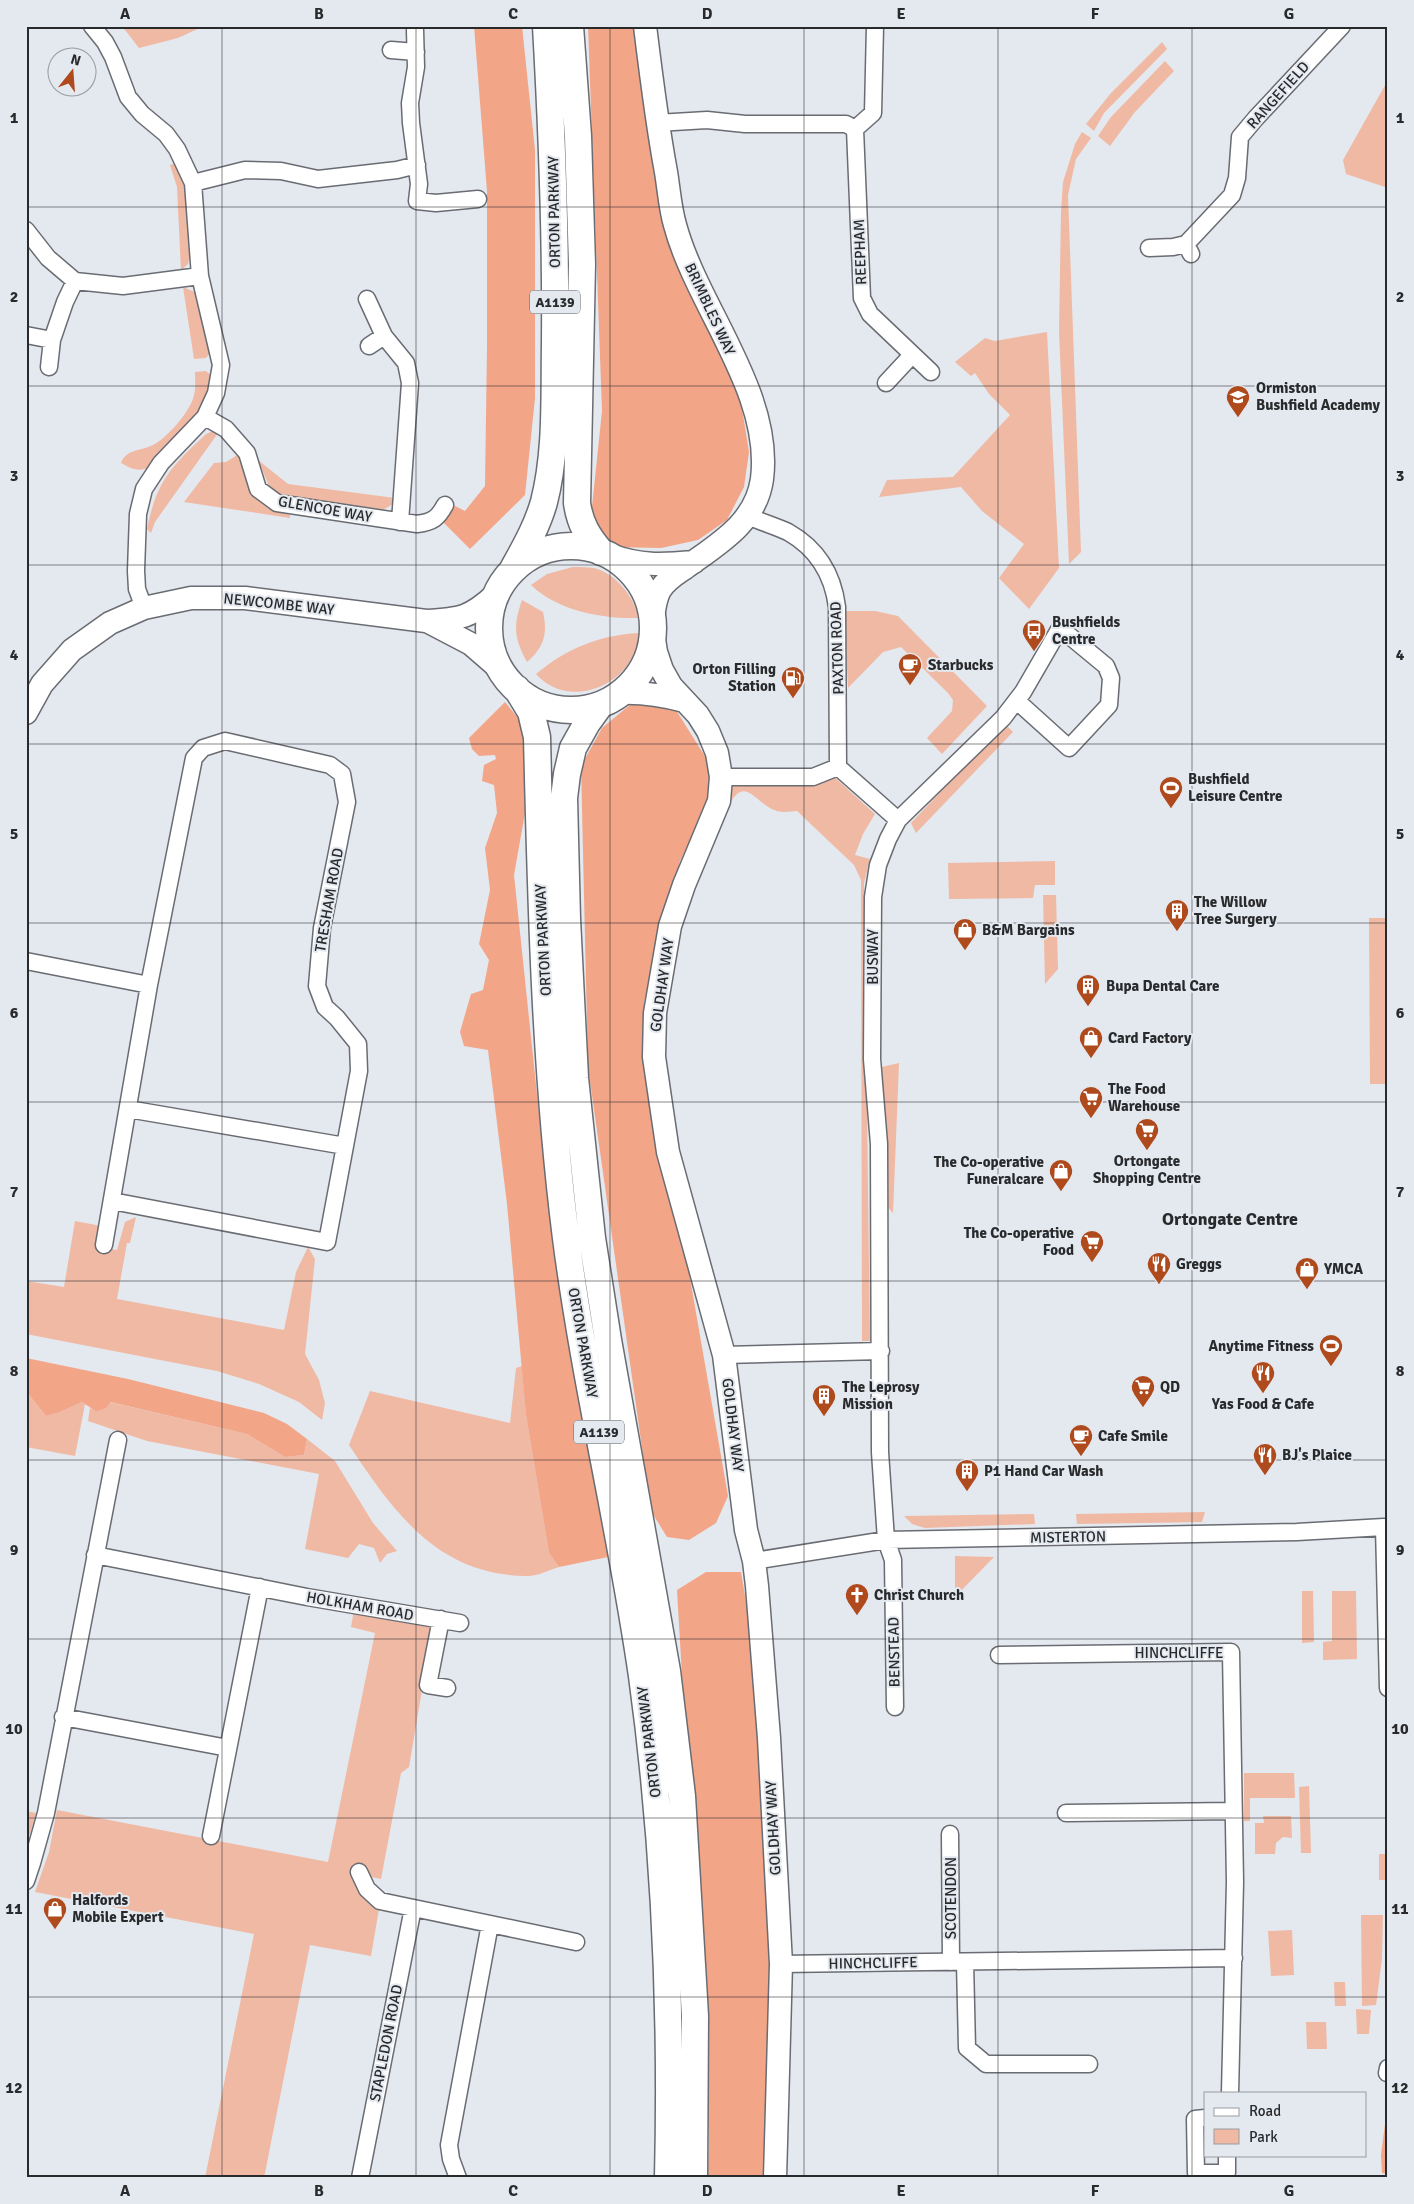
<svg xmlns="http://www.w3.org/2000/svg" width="1414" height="2204" viewBox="0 0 1414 2204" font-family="Signika,sans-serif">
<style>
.green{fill:#f0b9a3}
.forest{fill:#f2a587}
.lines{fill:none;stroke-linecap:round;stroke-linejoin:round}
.street-casing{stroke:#696c72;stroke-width:19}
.secondary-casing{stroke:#696c72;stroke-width:25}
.primary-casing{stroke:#696c72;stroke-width:29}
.street{stroke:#fff;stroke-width:16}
.secondary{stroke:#fff;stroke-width:22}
.primary{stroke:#fff;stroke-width:26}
.grid{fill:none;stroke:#282a2c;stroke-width:1;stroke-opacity:0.55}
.labels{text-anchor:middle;stroke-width:4;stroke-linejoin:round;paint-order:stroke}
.shield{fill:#e4e8ef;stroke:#606366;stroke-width:1}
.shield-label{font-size:14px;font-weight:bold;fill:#282a2c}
.street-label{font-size:15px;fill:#282a2c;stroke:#e4e8ef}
.poi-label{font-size:15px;font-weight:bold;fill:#282a2c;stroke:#e4e8ef;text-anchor:start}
.quarter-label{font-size:18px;font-weight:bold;fill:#282a2c;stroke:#e4e8ef}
.neatline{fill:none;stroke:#282a2c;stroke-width:2}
.grid-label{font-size:16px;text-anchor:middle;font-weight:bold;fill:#282a2c}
</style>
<rect width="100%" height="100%" fill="#e4e8ef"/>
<path class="green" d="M122,26h82l-26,12 -39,10z
M1162,42l5,7 -63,64 -10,18 -8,-7 25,-31z
M1165,61l9,10 -39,41 -25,34 -12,-10 13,-19z
M1388,80v108l-42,-14 -3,-14z
M1082,132l9,6 -15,21 -8,36 13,357 -12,12 -10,-233 2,-119 2,-30 12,-38z
M176,163l9,26 5,66 -2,9 -7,6 -4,-83 -7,-22z
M183,287l14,6 14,59 -5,6 -12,1z
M1047,332l12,236 -30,41 -30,-31 25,-34 -42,-33 -21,-24 -82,10 8,-17 66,-3 57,-62 -21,-21 -14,-21 -4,3 -16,-14 30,-24 10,3z
M206,371l5,4 -3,18 -7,18 -53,57c-11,4 -18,0 -27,-5 5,-14 20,-12 32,-18 14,-7 38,-34 41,-50 2,-7 1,-16 1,-23z
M213,431l5,2 -63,89 -4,11 -4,-4c10,-49 24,-62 59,-95z
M239,454l20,45 11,10 20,6v3l-106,-16 30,-39 12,-1z
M258,460l30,24 107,14 -2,6 -12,7 -100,-15 -11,-8z
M573,567c7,0 14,0 21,1 21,5 41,29 44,50 -36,1 -80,-7 -107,-33l16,-11z
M522,600l21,12c5,22 1,35 -16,50 -13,-24 -14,-36 -5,-62z
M844,611h31l23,5 89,90 -45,48 -15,-16 25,-27 1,-11 -5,-7 -47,-46 -18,5 -35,36z
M639,633c-2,50 -69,80 -103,41 30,-25 63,-39 103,-41z
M1005,724l8,8 -97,101 -5,-10z
M831,774l44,40 -12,20 -8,21 15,4 -6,24 6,458h-8l-1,-461 -7,-15 -57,-54c-5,0 -14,2 -20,0 -22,-6 -32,-40 -50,-2l-2,-20 16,-8z
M1055,861v24h-20l-2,13 -84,1 -1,-36z
M1043,895h13l2,74 -13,15z
M1369,918h19v166h-18z
M899,1063l-6,150 -7,-8 -4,-138z
M136,1217l-6,26h-3l-10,56 167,31 12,-58 12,-25 7,12 -10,95 14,26 6,23 -3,17 -23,-18 -40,-18 -42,-13 -191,-37v-53l38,6 11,-66 26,5 -1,21 17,3 8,-28z
M522,1366l4,49 23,138 10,14c-10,3 -23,10 -33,9 -89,-1 -133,-65 -177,-131l21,-54 140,32 6,-55z
M26,1391l20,25 14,-4 22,-10 3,2 -10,52 -49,-9z
M109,1402l138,32 38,23 19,-2 3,-16 28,22 38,62 24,28 -10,3 -7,9 -6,-15 -15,-4 -11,14 -43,-9 14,-75 -172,-33 -59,-20 2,-13 8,4z
M1205,1512l-3,10 -125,2 -1,-10z
M1034,1514l1,10 -110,4 -13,-4 -8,-8z
M955,1556l39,1 -39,40z
M1302,1591h11l1,51 -12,1z
M1332,1591h24l1,68 -34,1v-18l9,-1z
M354,1610l79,15 -24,142 -8,6 -20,106 -30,-6 7,19 21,17 -8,47 -61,-11 -46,233h-59l49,-244 -219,-42 14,-40 8,-42 271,52 47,-229 -24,-6z
M1244,1773h50l1,25h-45v23h-6z
M1309,1786l2,67h-10l-2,-66z
M26,1811l10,2 -6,21 -4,5z
M1263,1816h28l1,22 -9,-1 -7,6 -1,11h-20v-31h9z
M1388,1819v61h-9v-26h8z
M1361,1915h22l-1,44 -6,46 -14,1z
M1292,1930l2,45 -23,1 -3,-45z
M1334,1982h11l1,24h-11z
M1356,2009l15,1 -2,24h-12z
M1306,2022h20l1,27h-20z"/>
<path class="forest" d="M474,26h48l13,124v248l-10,97 -55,54 -27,-27 10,-17 12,6 20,-25 2,-138v-157z
M588,26h47l7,70 35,169 34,67 29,64 9,56 -5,35 -17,33 -29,20 -37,8 -50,-1 -20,-31 11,-105z
M505,702l18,22 2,89 -11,62 24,229 22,184 48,269 -49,10 -10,-14 -23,-138 -19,-211 -19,-154 -24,-4 -4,-14 11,-38 12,-4 6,-30 -10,-16 11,-54 -5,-42 12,-35 -3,-28 -12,-4 2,-16 12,-6 -1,-4 -16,1 -7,-7 -3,-11z
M671,702l40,64 -1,33 -30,62 -36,141 13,154 23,65 48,275 -12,27 -27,17 -22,-3 -16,-26 -63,-444 -7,-301 21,-38 29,-24z
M26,1358l102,21 136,34 23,11 20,15 -3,16 -19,2 -38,-23 -137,-32 -3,5 -10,5 -15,-10 -22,10 -14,4 -20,-25z
M706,1572h35l28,166 12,226 -15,214h-58l1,-40 -32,-548z
M1388,2101v73l-6,-1 -1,-18z"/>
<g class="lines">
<g class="street-casing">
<path id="street" d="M92,26l13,16 8,15 15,40 14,17 24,20 11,15 16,34 7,93 21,89 -5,28 -11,24 -44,46 -17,26 -6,25 -2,57 1,18 7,19
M415,30l1,37 -6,36 1,20 8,61 -2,17 19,2 42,-4
M391,50l25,2
M657,123l50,-3 38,4h101l9,5 18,-16 2,-87
M855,129l7,169 8,16 61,58
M193,183l52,-13 36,1 37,8 79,-9 20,-5
M26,230l22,28 27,23 48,5 77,-10
M1186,244l46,-49 5,-17 3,-41 16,-19 86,-92
M1149,248l24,-1 13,-3 5,10
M367,299l17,37 22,27 4,20 -10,139
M26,335l26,5 13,-38 10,-21
M369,346l15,-10
M49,367l3,-27
M886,383l26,-28
M205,417l21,12 21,24 11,36 19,14 140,21c16,-2 21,-6 28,-19
M748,516c13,6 27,10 40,16 30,17 45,43 49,75l1,160 60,53
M721,777h92l25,-10
M26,961l123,24
M128,1109l217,37
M104,1245l45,-260 45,-227 9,-10 22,-7 105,24 12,9 5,28 -25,126 -5,58 8,21 12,11 21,26 1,27 -32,171 -215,-41
M724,1355l157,-4
M95,1555l212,42 153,26
M754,1561l132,-21 411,-8 87,-5 4,161
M441,1619l-13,66 19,3
M999,1655l232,-3 4,230 -5,211
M895,1707l-2,-147 -7,-20 -6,-88 -1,-308 -7,-85 1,-162 5,-32 10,-26 10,-19 105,-102 20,-26 37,-64 46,38 5,12 -2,27 -40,43 -52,-47
M63,1717l165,31
M1066,1813l167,-2
M950,1834l1,128
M211,1836l49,-249
M26,1862l6,1 -6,18
M32,1863l14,-50 72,-373
M359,1872l8,17 13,12 196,41
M965,1962l2,86 19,16h103
M781,1964l453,-6
M1387,2073l1,-5
M1205,2118l-10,1 1,54h31v-18
M360,2178l53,-270
M458,2178l-7,-19 -2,-14 41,-221"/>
</g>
<g class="secondary-casing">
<path id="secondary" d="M645,26c6,49 12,98 21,146 3,18 4,36 9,53 22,82 98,167 87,254 -6,44 -44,65 -77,89 -9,6 -19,12 -25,22 -5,9 -6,19 -7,29
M609,555c33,11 51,10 85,7
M427,621l44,23 30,26
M653,633l3,19 6,18 9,16 27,29 10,16 9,22 4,24 -2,24 -35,84 -14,41 -15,87 -1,44 14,95 56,203 22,175 8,31 3,25 12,152 12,226 -6,214
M620,693c23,-1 42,2 64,8
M26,713l16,-29 30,-34 38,-27 34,-15 47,-10h54l181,23c35,-2 44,-3 70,-27"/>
</g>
<g class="primary-casing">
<path id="primary" d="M570,26l8,110 4,128 -5,239c3,21 11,34 24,49
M489 628a82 82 0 1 1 164 0a82 82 0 1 1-164 0Z
M512,571c12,-22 25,-44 32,-69 13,-51 10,-106 11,-158 1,-106 -3,-212 -9,-318
M517,689l14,23 6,25c4,167 8,335 29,501 19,147 55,291 76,438 23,167 30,334 26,502
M600,705l-13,18 -14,25 -6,26 -3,24 3,121 8,159 17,160 16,102 59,331 15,125 13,220 -1,162"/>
</g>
<use href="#street" class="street"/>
<use href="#secondary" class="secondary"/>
<use href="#primary" class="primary"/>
</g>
<path class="grid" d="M222,26v2152M416,26v2152M610,26v2152M804,26v2152M998,26v2152M1192,26v2152M26,207h1362M26,386h1362M26,565h1362M26,744h1362M26,923h1362M26,1102h1362M26,1281h1362M26,1460h1362M26,1639h1362M26,1818h1362M26,1997h1362"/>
<defs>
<g id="school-pin" transform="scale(1.25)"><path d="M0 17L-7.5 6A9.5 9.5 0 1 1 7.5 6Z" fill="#af4a1d" stroke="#e4e8ef"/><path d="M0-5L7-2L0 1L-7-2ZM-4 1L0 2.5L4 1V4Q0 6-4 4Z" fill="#fff"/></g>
<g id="bus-pin" transform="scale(1.25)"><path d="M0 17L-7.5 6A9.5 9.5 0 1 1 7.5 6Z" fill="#af4a1d" stroke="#e4e8ef"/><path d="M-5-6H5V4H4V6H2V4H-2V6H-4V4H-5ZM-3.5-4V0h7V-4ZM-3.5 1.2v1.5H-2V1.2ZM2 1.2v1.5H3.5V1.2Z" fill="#fff"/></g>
<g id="cafe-pin" transform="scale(1.25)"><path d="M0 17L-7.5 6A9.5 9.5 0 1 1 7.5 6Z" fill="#af4a1d" stroke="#e4e8ef"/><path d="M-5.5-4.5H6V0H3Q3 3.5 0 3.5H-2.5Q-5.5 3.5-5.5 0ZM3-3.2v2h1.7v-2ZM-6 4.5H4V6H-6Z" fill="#fff"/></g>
<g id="fuel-pin" transform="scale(1.25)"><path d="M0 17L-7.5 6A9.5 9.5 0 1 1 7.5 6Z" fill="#af4a1d" stroke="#e4e8ef"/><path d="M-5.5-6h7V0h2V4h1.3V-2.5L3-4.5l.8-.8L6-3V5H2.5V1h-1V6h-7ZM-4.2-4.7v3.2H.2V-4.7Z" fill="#fff"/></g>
<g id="stadium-pin" transform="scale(1.25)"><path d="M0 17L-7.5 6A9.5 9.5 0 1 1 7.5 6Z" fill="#af4a1d" stroke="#e4e8ef"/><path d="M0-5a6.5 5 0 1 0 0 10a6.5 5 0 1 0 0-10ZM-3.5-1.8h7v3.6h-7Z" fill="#fff"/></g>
<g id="building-pin" transform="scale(1.25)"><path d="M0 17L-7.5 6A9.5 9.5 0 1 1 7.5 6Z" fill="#af4a1d" stroke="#e4e8ef"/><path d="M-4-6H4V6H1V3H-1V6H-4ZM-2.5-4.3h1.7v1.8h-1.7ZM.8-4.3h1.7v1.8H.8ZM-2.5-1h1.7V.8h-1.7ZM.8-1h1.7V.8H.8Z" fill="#fff"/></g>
<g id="shop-pin" transform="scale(1.25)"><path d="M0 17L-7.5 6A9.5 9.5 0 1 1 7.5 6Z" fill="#af4a1d" stroke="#e4e8ef"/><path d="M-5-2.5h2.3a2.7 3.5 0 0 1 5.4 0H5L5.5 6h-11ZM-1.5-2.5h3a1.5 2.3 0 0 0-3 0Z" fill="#fff"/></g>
<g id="supermarket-pin" transform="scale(1.25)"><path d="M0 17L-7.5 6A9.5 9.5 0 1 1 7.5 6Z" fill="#af4a1d" stroke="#e4e8ef"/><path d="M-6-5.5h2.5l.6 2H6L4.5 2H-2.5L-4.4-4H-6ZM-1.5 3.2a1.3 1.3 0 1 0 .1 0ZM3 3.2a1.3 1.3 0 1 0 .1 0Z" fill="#fff"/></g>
<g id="restaurant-pin" transform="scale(1.25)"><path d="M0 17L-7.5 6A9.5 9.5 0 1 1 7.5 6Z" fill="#af4a1d" stroke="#e4e8ef"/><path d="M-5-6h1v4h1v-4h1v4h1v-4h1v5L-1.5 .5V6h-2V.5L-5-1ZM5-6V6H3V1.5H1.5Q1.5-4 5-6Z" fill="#fff"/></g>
<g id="church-pin" transform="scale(1.25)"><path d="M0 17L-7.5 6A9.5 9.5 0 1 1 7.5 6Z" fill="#af4a1d" stroke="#e4e8ef"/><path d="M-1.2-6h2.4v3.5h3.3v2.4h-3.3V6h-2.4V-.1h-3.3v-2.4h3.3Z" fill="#fff"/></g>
</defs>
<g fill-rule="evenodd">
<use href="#school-pin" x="1238" y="397"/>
<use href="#bus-pin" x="1034" y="631"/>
<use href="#cafe-pin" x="910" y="665"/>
<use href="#fuel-pin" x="793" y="678"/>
<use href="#stadium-pin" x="1171" y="788"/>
<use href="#building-pin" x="1177" y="911"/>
<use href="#shop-pin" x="965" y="930"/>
<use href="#building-pin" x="1088" y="986"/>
<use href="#shop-pin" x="1091" y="1038"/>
<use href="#supermarket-pin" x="1091" y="1098"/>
<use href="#supermarket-pin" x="1147" y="1130"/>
<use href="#shop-pin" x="1061" y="1171"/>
<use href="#supermarket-pin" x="1092" y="1242"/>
<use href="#restaurant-pin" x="1159" y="1264"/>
<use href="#shop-pin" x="1307" y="1269"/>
<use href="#stadium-pin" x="1331" y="1346"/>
<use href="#restaurant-pin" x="1263" y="1373"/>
<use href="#supermarket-pin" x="1143" y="1387"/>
<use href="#building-pin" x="824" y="1396"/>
<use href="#cafe-pin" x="1081" y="1436"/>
<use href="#restaurant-pin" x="1265" y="1455"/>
<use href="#building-pin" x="967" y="1471"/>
<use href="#church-pin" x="857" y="1595"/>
<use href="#shop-pin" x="55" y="1909"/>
</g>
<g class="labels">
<g class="shield">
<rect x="530" y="290.5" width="50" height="23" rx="4"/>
<rect x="574" y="1420.5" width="50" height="23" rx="4"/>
</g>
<g class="shield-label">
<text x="555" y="307">A1139</text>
<text x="599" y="1437">A1139</text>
</g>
<g class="street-label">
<text transform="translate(1278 95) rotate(-48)" y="5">RANGEFIELD</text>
<text transform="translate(554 212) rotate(-91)" y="5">ORTON PARKWAY</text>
<text transform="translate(860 252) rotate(-92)" y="5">REEPHAM</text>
<text transform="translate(710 309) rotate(65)" y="5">BRIMBLES WAY</text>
<text transform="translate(325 509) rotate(10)" y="5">GLENCOE WAY</text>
<text transform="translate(279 604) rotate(6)" y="5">NEWCOMBE WAY</text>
<text transform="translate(837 648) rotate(-92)" y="5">PAXTON ROAD</text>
<text transform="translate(329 900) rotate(-80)" y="5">TRESHAM ROAD</text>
<text transform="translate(543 940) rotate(-93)" y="5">ORTON PARKWAY</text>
<text transform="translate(873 957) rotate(-90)" y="5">BUSWAY</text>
<text transform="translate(662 985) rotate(-82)" y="5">GOLDHAY WAY</text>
<text transform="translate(583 1343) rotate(80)" y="5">ORTON PARKWAY</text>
<text transform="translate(733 1425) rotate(83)" y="5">GOLDHAY WAY</text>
<text transform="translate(1068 1537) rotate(-1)" y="5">MISTERTON</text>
<text transform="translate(360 1606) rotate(10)" y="5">HOLKHAM ROAD</text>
<text transform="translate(894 1652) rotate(-91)" y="5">BENSTEAD</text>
<text x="1179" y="1658">HINCHCLIFFE</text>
<text transform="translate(649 1742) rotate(-97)" y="5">ORTON PARKWAY</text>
<text transform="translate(773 1828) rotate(-93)" y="5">GOLDHAY WAY</text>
<text transform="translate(951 1898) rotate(-90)" y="5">SCOTENDON</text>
<text transform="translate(873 1963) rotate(-1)" y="5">HINCHCLIFFE</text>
<text transform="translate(386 2043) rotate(-79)" y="5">STAPLEDON ROAD</text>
</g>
<g class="poi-label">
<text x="1256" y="393">Ormiston<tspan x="1256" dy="17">Bushfield Academy</tspan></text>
<text x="1052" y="627">Bushfields<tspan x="1052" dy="17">Centre</tspan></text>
<text x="928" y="670">Starbucks</text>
<text x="776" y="674" text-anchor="end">Orton Filling<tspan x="776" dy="17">Station</tspan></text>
<text x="1188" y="784">Bushfield<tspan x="1188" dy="17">Leisure Centre</tspan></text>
<text x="1194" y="907">The Willow<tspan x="1194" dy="17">Tree Surgery</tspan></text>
<text x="982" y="935">B&amp;M Bargains</text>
<text x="1106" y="991">Bupa Dental Care</text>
<text x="1108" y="1043">Card Factory</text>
<text x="1108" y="1094">The Food<tspan x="1108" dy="17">Warehouse</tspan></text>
<text x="1147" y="1166" text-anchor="middle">Ortongate<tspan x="1147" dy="17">Shopping Centre</tspan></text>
<text x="1044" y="1167" text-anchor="end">The Co-operative<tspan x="1044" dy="17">Funeralcare</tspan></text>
<text x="1074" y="1238" text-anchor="end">The Co-operative<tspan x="1074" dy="17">Food</tspan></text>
<text x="1176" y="1269">Greggs</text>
<text x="1324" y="1274">YMCA</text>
<text x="1314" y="1351" text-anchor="end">Anytime Fitness</text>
<text x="842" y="1392">The Leprosy<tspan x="842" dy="17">Mission</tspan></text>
<text x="1160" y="1392">QD</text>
<text x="1263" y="1409" text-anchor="middle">Yas Food &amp; Cafe</text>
<text x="1098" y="1441">Cafe Smile</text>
<text x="1282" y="1460">BJ's Plaice</text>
<text x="984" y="1476">P1 Hand Car Wash</text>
<text x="874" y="1600">Christ Church</text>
<text x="72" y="1905">Halfords<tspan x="72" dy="17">Mobile Expert</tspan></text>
</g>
<g class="quarter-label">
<text x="1230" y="1225">Ortongate Centre</text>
</g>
</g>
<rect width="1414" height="2204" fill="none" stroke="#e4e8ef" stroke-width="55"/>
<rect x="1204" y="2092" width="162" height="65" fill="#e4e8ef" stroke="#999ca1"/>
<rect x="1214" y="2108" width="25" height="8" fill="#ffffff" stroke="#999ca1"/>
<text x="1249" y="2116" font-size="15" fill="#282a2c">Road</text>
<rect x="1214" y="2129" width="25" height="15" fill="#f0b9a3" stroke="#999ca1"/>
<text x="1249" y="2142" font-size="15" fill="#282a2c">Park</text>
<g transform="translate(72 72) rotate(17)"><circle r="24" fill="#e4e8ef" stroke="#999ca1"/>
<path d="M0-4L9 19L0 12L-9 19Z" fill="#af4a1d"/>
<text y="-8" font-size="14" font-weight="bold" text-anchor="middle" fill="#282a2c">N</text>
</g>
<rect x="28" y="28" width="1358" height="2148" class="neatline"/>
<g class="grid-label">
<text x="125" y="19">A</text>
<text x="319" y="19">B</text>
<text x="513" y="19">C</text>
<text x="707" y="19">D</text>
<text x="901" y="19">E</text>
<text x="1095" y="19">F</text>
<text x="1289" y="19">G</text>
<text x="14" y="123">1</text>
<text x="1400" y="123">1</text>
<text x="14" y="302">2</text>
<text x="1400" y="302">2</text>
<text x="14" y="481">3</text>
<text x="1400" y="481">3</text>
<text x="14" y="660">4</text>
<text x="1400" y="660">4</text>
<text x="14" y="839">5</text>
<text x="1400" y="839">5</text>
<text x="14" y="1018">6</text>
<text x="1400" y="1018">6</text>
<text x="14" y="1197">7</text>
<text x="1400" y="1197">7</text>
<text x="14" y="1376">8</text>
<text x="1400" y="1376">8</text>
<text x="14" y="1555">9</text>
<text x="1400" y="1555">9</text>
<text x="14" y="1734">10</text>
<text x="1400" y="1734">10</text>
<text x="14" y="1914">11</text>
<text x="1400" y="1914">11</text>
<text x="14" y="2093">12</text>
<text x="1400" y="2093">12</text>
<text x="125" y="2196">A</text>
<text x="319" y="2196">B</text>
<text x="513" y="2196">C</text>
<text x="707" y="2196">D</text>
<text x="901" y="2196">E</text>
<text x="1095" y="2196">F</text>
<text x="1289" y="2196">G</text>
</g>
</svg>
